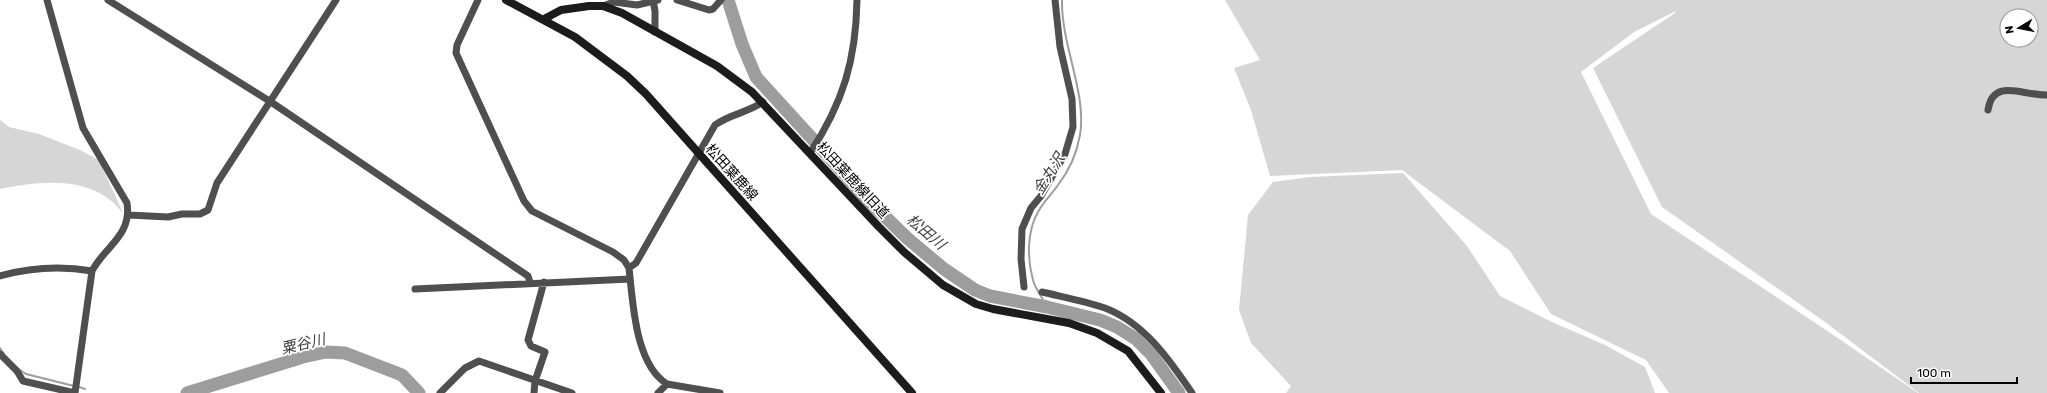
<svg xmlns="http://www.w3.org/2000/svg" width="2047" height="393" viewBox="0 0 2047 393" font-family="Rubik,'Noto Sans JP',sans-serif">
<style>
.green{fill:#d6d6d6;fill-rule:evenodd}
.lines{fill:none;stroke-linecap:round;stroke-linejoin:round}
.stream{stroke:#9d9d9d;stroke-width:2}
.river{stroke:#9d9d9d;stroke-width:13}
.street{stroke:#4f4f4f;stroke-width:7}
.secondary{stroke:#1c1c1c;stroke-width:8}
.labels{text-anchor:middle;stroke-width:3.5;stroke-linejoin:round;paint-order:stroke}
.street-label{font-size:14px;fill:#000;stroke:#fff}
.water-label{font-size:15px;font-style:italic;fill:#3e3e3e;stroke:#fff}
</style>
<rect width="100%" height="100%" fill="#fff"/>
<path class="green" d="M1225,0h822v393h-128l-94,-71 -163,-115 -69,-139 82,-55 1,-2 -42,21 -53,40 70,142 172,114 95,65h-249l-23,-33 -95,-46 -41,-63 -108,-81 -132,6 -19,-66 -17,-42 26,-8zM2007,16h24v24h-24z
M0,120l9,7 30,7 41,16 19,10 24,53c-4,-4 -8,-10 -13,-13 -30,-24 -76,-18 -110,-11z
M1403,173l64,73 33,50 52,26 53,23 40,22 10,26h-369l5,-7 -40,-43 -12,-33 9,-95 25,-33 37,-5z"/>
<g class="lines">
<path class="stream" d="M1047,307c-4,-9 -12,-18 -14,-27 -6,-21 -6,-49 5,-68 5,-10 14,-18 20,-27 11,-14 19,-33 22,-50 7,-42 -19,-90 -18,-135
M0,348l4,6
M20,370l6,4 48,12
M79,387l6,2"/>
<path class="river" d="M728,0l14,44 14,33 113,124 38,37 37,31 31,21 15,6 57,11 53,13 17,7 19,12 15,15 28,39
M187,393l116,-36 23,-5 19,1 57,22 17,18"/>
<path class="street" d="M47,0l36,128 44,75c5,33 -22,43 -35,68l-17,122
M108,0l163,102 257,174 2,6
M478,0l-21,45 -1,8 68,148 8,10 81,41 11,8 5,8c4,35 6,96 38,116l53,9
M653,0l2,11v21
M677,0l32,10 4,-1 8,-9
M603,6l11,-4 23,3 21,-5
M1988,110c5,-33 36,-14 59,-15
M810,153c33,-50 46,-93 47,-153
M129,215l39,2 14,-3h18l8,-4 9,-27 119,-183
M629,268l7,-5 79,-138c15,-11 32,-12 48,-23
M0,276c29,-8 62,-10 92,-5
M1024,287l-3,-28 1,-30 9,-21 10,-12 24,-42 8,-27 -1,-28 -12,-52 -5,-47
M415,289l215,-10
M1042,292c21,5 43,9 63,16 39,15 64,51 87,85
M0,354l17,17 6,10 52,12
M440,393l25,-25 14,-7 93,32
M534,393l1,-12 10,-29 -14,-6 -3,-6 16,-58
M658,393l9,-9"/>
<path class="secondary" d="M506,0l69,37 52,39 19,18 266,299
M544,19l17,-9 28,-4h14l19,7 95,53 35,26 127,135 25,25 39,33 33,19 17,5 76,14 28,10 31,18 33,42"/>
</g>
<g class="labels">
<g class="street-label">
<text transform="translate(732 172) rotate(48)" y="5">松田葉鹿線</text>
<text transform="translate(853 180) rotate(47)" y="5">松田葉鹿線旧道</text>
</g>
<g class="water-label">
<text transform="translate(1049 174) rotate(-58)" y="5">金丸沢</text>
<text transform="translate(926 232) rotate(40)" y="5">松田川</text>
<text transform="translate(303 344) rotate(-13)" y="5">粟谷川</text>
</g>
</g>
<g transform="translate(2019 28) rotate(260)"><circle r="19" fill="#ffffff" stroke="#999999"/>
<path d="M0-3L7 15L0 10L-7 15Z" fill="#000000"/>
<text y="-6" font-size="11" font-weight="bold" text-anchor="middle" fill="#000000">N</text>
</g>
<path d="M1911 377v6h106v-6" fill="none" stroke="#000000" stroke-width="2"/>
<text x="1917" y="377" font-size="12" fill="#000000" stroke="#ffffff" stroke-width="3" paint-order="stroke">100 m</text>
</svg>
